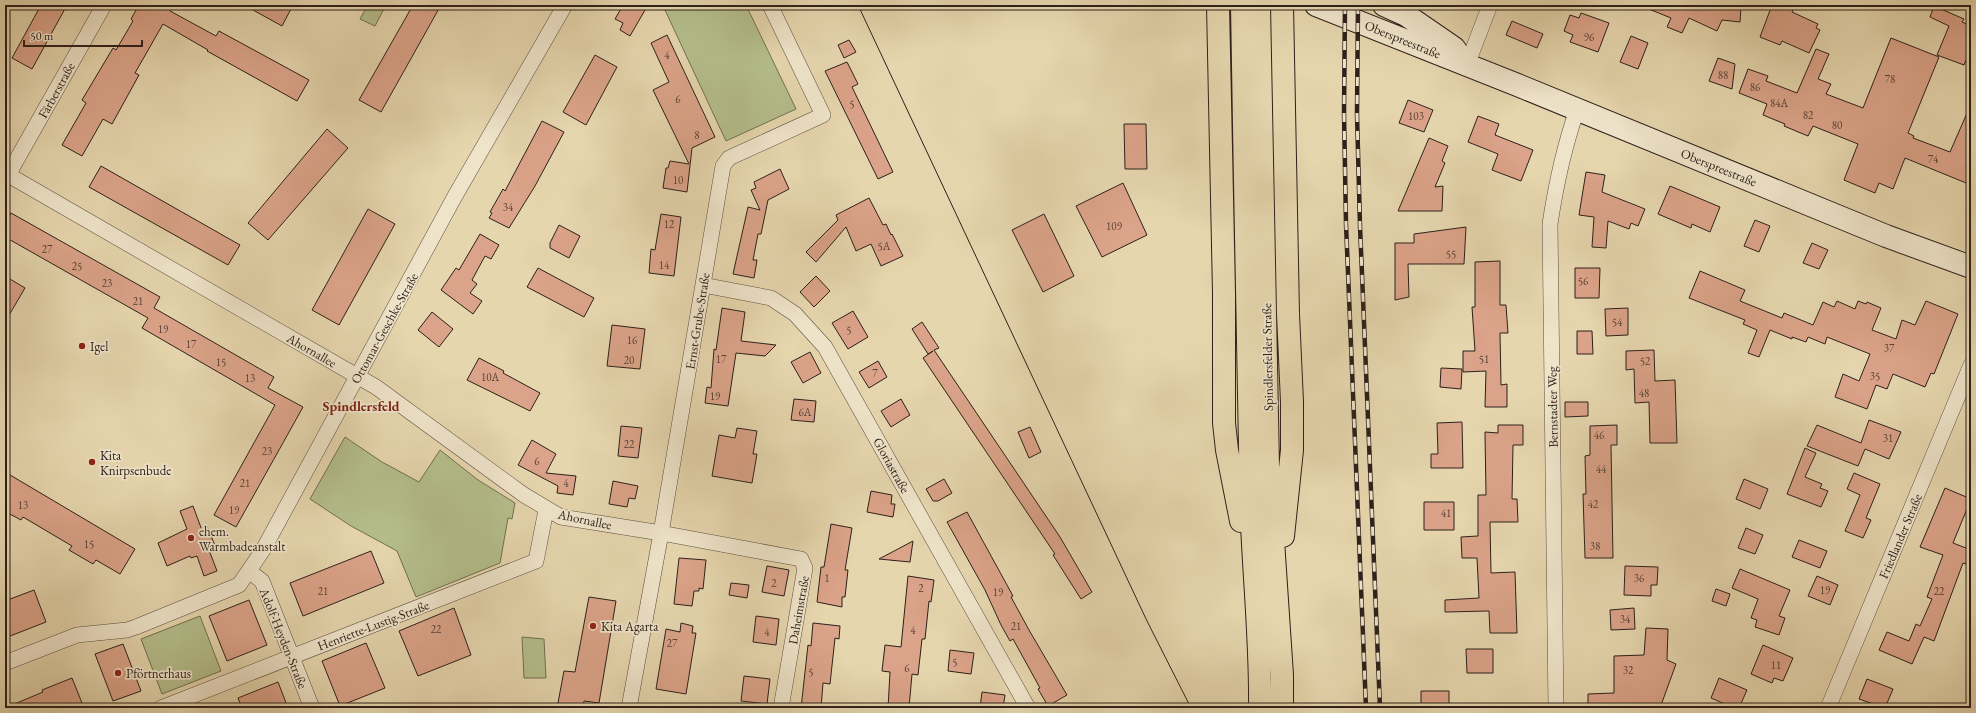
<svg xmlns="http://www.w3.org/2000/svg" width="1976" height="713" viewBox="0 0 1976 713" font-family="'EB Garamond',serif">
<style>
.green{fill:#b4be8b;stroke:#706f53}
.building{fill:#dba389;stroke:#2d201b}
.lines{fill:none;stroke-linecap:round;stroke-linejoin:round}
.street-casing{stroke:#5b4e40;stroke-width:16}
.secondary-casing{stroke:#2d201b;stroke-width:24}
.highway-casing{stroke:#2d201b;stroke-width:24}
.street{stroke:#efe4ca;stroke-width:15}
.secondary{stroke:#efe4ca;stroke-width:22}
.highway{stroke:#e6d6ae;stroke-width:22}
.tram{stroke:#2d201b;stroke-width:1}
.rail-casing{stroke:#2d201b;stroke-width:4.5}
.rail{stroke:#efe4ca;stroke-width:3;stroke-dasharray:9;stroke-linecap:butt}
.poi-dot{fill:#8f2418;stroke:#efe4ca;stroke-width:1.5}
.labels{text-anchor:middle;stroke-width:3.5;stroke-linejoin:round;paint-order:stroke}
.number-label{font-size:11px;fill:#584136}
.street-label{font-size:13px;fill:#2d201b;stroke:#efe4ca}
.poi-label{font-size:13px;fill:#2d201b;stroke:#efe4ca;text-anchor:start}
.neighbourhood-label{font-size:14px;font-weight:bold;fill:#7a1f14;stroke:#efe4ca}
</style>
<rect width="100%" height="100%" fill="#e6d6ae"/>
<filter id="stains"><feTurbulence type="fractalNoise" baseFrequency=".005" numOctaves="4"/><feColorMatrix values="0 0 0 0 .2 0 0 0 0 .09 0 0 0 0 .02 0 0 0 .5 -.17"/></filter>
<radialGradient id="worn" r=".72"><stop offset=".6" stop-color="#630" stop-opacity="0"/><stop offset="1" stop-color="#630" stop-opacity=".3"/></radialGradient>
<path class="green" d="M368,5h18l-11,21 -15,-7z
M656,5h90l50,104 -70,32 -61,-131z
M345,437l37,25 37,20 21,-32 38,30 37,23 -3,16 -4,-1 -8,45 -84,34 -19,-46 -46,-25 -41,-27z
M200,616l21,55 -59,23 -21,-55z
M522,637l22,2 2,39h-22z"/>
<path class="building" d="M41,5h26l-35,64 -20,-11z
M139,5h35l-4,6 46,25 3,-5 90,49 -12,21 -90,-50 1,-1 -45,-26 -28,49 4,2 -27,49 -9,-5 -21,37 -20,-11 24,-42 -4,-3 31,-52 3,2 17,-29 -2,-2z
M244,5h49l-11,21z
M413,5h28l-60,107 -22,-12z
M623,5h14l8,5 -15,26 -10,-6 3,-7 -8,-4z
M1639,5h86l-1,1 17,2 -1,14 -18,-2 -5,11 -28,-13 -7,15 -15,-6 4,-9z
M1772,5h7l14,5 -1,2 26,12 -2,4 4,2 -11,23 -27,-12 -2,4 -20,-8z
M1934,6l30,13 -2,3 9,4v22l-7,17 -27,-10 12,-29 -19,-9z
M1581,13l28,10 -11,29 -28,-10 3,-7 -9,-4 6,-16 9,3z
M1512,21l31,13 -6,14 -31,-13z
M667,35l48,102 -23,11 -5,44 -24,-4 3,-20h2l2,-7 19,3 -36,-74 16,-8 -18,-39z
M1631,36l17,7 -10,26 -18,-7z
M1891,38l48,19 -31,76 6,3 -1,2 37,14 21,-48v52l-5,12 5,2v15l-66,-27 -12,31 -14,-6 -4,10 -31,-13 14,-36 -45,-18 -5,10 -24,-10 1,-2 -22,-9 4,-11 -28,-11 9,-24 20,7 -2,5 31,12 19,-44 13,5 -11,25 13,5 -5,10 37,14z
M849,40l7,12 -12,6 -6,-13z
M595,55l22,12 -31,58 -23,-13z
M1718,58l17,6 -3,25 -23,-8z
M847,62l11,22 -6,3 41,85 -15,7 -53,-108z
M1408,100l25,10 -9,22 -25,-9z
M1478,116l21,8 -4,11 38,15 -12,31 -29,-11 6,-16 -30,-12z
M542,121l22,11 -29,54 -26,42 -20,-10 3,-5 -2,-1 13,-23 2,2z
M1124,124h22l1,45h-22z
M327,129l21,19 -80,92 -20,-17z
M1429,138l19,8 -6,15 3,2 -10,24 8,-1 -1,25h-44z
M101,166l139,79 -12,20 -139,-78z
M780,169l9,20 -21,11 -7,34h-3l-5,26h4l-3,18 -21,-4 15,-67 12,3 -9,-20 5,-2 -2,-6z
M1586,172l19,3 -3,17 43,17 -7,17 -7,-3 -2,6 -21,-8 -2,27 -14,-1 2,-30 -15,-2z
M1123,183l24,52 -45,22 -26,-51z
M1670,186l50,21 -10,25 -18,-8 -1,4 -33,-14z
M869,198l14,27 3,-1 5,11 1,-1 11,22 -22,10 -10,-22 -15,7 -10,-24 -30,35 -10,-10 32,-32 -2,-5z
M368,209l27,15 -56,101 -27,-15z
M11,213l149,84 -6,11 120,69 -6,11 35,19 -67,120 -22,-12 61,-110 -133,-77 6,-10 -143,-81v-13z
M661,214l20,3 -7,59 -25,-3 2,-24 4,1z
M1044,214l30,62 -31,16 -31,-62z
M1755,220l15,6 -11,26 -15,-6z
M559,225l21,11 -11,22 -19,-10v-5z
M1466,227l-2,37h-56l1,33 -14,3v-57h19v-9z
M480,234l19,11 -8,14 -6,-3 -13,24 5,4 -7,9 12,8 -9,13 -32,-24 15,-22 3,2z
M1812,243l16,7 -9,19 -16,-6z
M1500,261v44h6l2,28h-8l1,52 6,-1v23h-22l1,-36 -23,1v-21h12l-3,-44h3v-45z
M538,268l56,30 -10,19 -57,-30z
M1575,268h25l-1,30h-24z
M1700,271l45,19 -5,11 42,17 2,-5 29,12 10,-23 11,5 3,-6 18,8 3,-8 8,3 1,-2 14,6 -9,22 24,9 6,-19 13,5 11,-24 32,13 -24,60 -3,-1 -6,14 -32,-13 -6,15 -11,-4 -9,24 -32,-12 8,-23 16,7 11,-27 -43,-17 -2,7 -17,-7 -2,5 -14,-5v2l-22,-9 -11,27 -11,-4 9,-23 -14,-6 2,-4 -56,-22z
M5,276l20,12 -20,34z
M816,276l14,15 -16,16 -14,-15z
M722,308l23,4 -4,29 35,4 -11,11 -29,-3 -8,53 -23,-3 2,-16 4,1 3,-39 2,1z
M1628,308v27l-22,1 -1,-27z
M853,311l15,26 -20,12 -16,-26z
M432,312l21,17 -14,18 -21,-17z
M922,322l17,26 -5,2 126,187 32,55 -11,7 -28,-44 2,-1 -132,-196 10,-7 -5,3 -16,-25z
M612,325l33,4 -5,40 -33,-3z
M1577,331h15l1,23h-16z
M1654,350l1,31 20,-1 2,63h-27l-1,-41 -14,1 -1,-34 -8,1v-19z
M810,352l11,21 -18,10 -12,-21z
M479,358l25,13 -1,2 37,20 -10,18 -63,-31z
M878,361l9,16 -18,11 -10,-16z
M1441,368l21,1 -1,20 -21,-2z
M794,399l22,2 -2,21 -23,-2z
M901,399l9,16 -19,12 -10,-16z
M1565,402h23v14l-23,1z
M1869,420l32,12 -12,27 -24,-10 -7,17 -51,-20 10,-21 44,18z
M1462,422l1,46h-32v-14h7l-1,-31z
M1498,425h25v20h-10l-1,54h5l1,23h-28l1,51 24,-1 2,61h-27l-1,-22 -44,1v-12l34,-2 -2,-40h-15l-1,-21 17,-1v-41h8l-1,-63 13,1z
M1617,425v20h-6l2,113h-28l-2,-64h3l-1,-38 5,-1v-29z
M621,426l21,2 -4,30 -20,-2z
M1030,427l11,25 -12,6 -11,-26z
M737,428l20,3 -4,23h4l-5,29 -40,-7 7,-41 16,3z
M532,440l24,14 -10,19 30,3 -3,19 -16,-2 1,-7 -40,-21z
M1805,448l11,5 -11,24 17,7 -2,4 8,3 -7,16 -34,-13z
M5,472l130,77 -15,25 -24,-14 -3,4 -24,-14 3,-4 -49,-29 -2,3 -13,-7 2,-3 -5,-4z
M1854,473l26,11 -14,34 5,2 -8,18 -18,-7 15,-36 -13,-6z
M944,479l8,14 -14,8h-5l-7,-12z
M1744,479l24,10 -8,20 -24,-10z
M613,481l25,5 -3,13 -6,-1 -2,9 -18,-3z
M1945,488l26,11 -18,44 18,7 -5,14 -3,-1 -29,78 -10,-4 -12,27 -33,-14 8,-18 22,9 7,-17 4,2 12,-27 -5,-2 16,-42 -23,-8z
M871,491l21,4 -1,9h4l-2,13 -26,-5z
M1424,502h30v28h-30z
M193,506l10,27 4,-7 9,22 -7,2 8,21 -13,5 -7,-20 -6,2 -1,-2 -23,10 -9,-23 29,-14 -7,-18z
M967,512l46,84 -2,1 18,33 38,65 -19,11 -10,-17 2,-1 -27,-49 -3,2 -9,-16 -16,-35 -38,-68z
M831,524l21,4 -7,42h3l-3,27h-3v10l-25,-5 4,-35h3z
M1746,528l17,7 -8,19 -17,-6z
M1799,540l28,11 -7,17 -28,-11z
M913,541l-3,21 -31,-3z
M371,551l13,32 -81,33 -13,-33z
M679,558l27,2 -3,29 -4,-1v3h-5l-2,15 -18,-2z
M767,566l22,4 -5,26 -22,-4z
M1625,566l33,1 -1,18h-6v11l-27,-1z
M1740,569l50,21 -11,26 6,2 -6,17 -24,-8 2,-7 -6,-2 7,-19 -26,-11z
M908,576l26,4 -3,22 -2,-1 -4,38h-3l-4,36 -6,-1 -3,34h-21l2,-36 -8,-1 3,-26 16,2z
M1817,576l21,9 -8,20 -22,-9z
M731,583l18,2 -2,13 -18,-3z
M1716,589l14,5 -4,12 -14,-5z
M34,590l12,32 -41,16v-37z
M589,597l27,4 -17,102 -15,-2 -1,7h-26l7,-37 11,1z
M249,600l18,45 -40,16 -18,-45z
M454,608l17,47 -53,21 -19,-45z
M1634,608l1,21 -24,1 -1,-20z
M756,616l23,3 -3,26 -23,-3z
M681,623l12,3 -1,7h4l-10,61 -30,-5 10,-60 14,3z
M813,623l27,3 -1,13 -4,-1 -5,46 -7,-1 -2,25h-20l7,-63 3,1z
M1646,628l22,1 -1,31 9,4 -16,44h-72v-14l26,-1v-37l30,-1z
M366,643l19,45 -45,18 -18,-45z
M123,644l18,47 -28,10 -18,-47z
M1763,645l30,13 -10,23 -9,-3 -2,5 -21,-9z
M1466,649h27v24h-26z
M950,650l24,3 -3,21 -23,-3z
M744,676l26,3 -3,25 -26,-3z
M72,678l12,30h-79l38,-16 -1,-2z
M1719,678l28,12 -8,18h-5l-23,-10z
M1867,679l26,10 -8,19 -26,-9z
M278,682l10,26h-46l-4,-10z
M1421,691h28v17h-28z
M982,692l23,3 -2,13h-23z"/>
<g class="lines">
<g class="street-casing">
<path id="street" d="M1467,65l23,-60
M5,173l371,214 148,108 37,22 100,16 140,26 4,9 -24,140
M8,175l96,-170
M703,285l68,13 24,16 30,33 203,361
M250,572l12,9 50,127
M5,663l72,-28 50,-5 9,-3 103,-42 24,-35 192,-354 110,-191
M161,708l375,-147 10,-51
M629,708l32,-175 62,-367 6,-8 94,-43 -53,-110
M1556,708l-6,-484c6,-40 14,-77 27,-114
M1828,708l143,-343"/>
</g>
<g class="secondary-casing">
<path id="secondary" d="M1316,5l199,79 371,152 85,31
M1384,5l22,10 48,33 5,7"/>
</g>
<g class="highway-casing">
<path id="highway" d="M1218,5l6,288v130l3,27 14,71
M1242,5c3,165 5,330 9,495 2,69 10,139 9,208
M1259,5l9,461 14,209v33
M1282,5l6,309 4,88v48l-9,86"/>
</g>
<use href="#street" class="street"/>
<use href="#secondary" class="secondary"/>
<use href="#highway" class="highway"/>
<path class="tram" d="M858,5l289,616 44,87"/>
<g class="rail-casing">
<path id="rail" d="M1345,5l-1,108 2,111 20,484
M1358,5l-1,109 3,112 20,482"/>
</g>
<use href="#rail" class="rail"/>
</g>
<g class="poi-dot">
<circle cx="82" cy="346" r="4"/>
<circle cx="92" cy="462" r="4"/>
<circle cx="191" cy="538" r="4"/>
<circle cx="593" cy="626" r="4"/>
<circle cx="118" cy="673" r="4"/>
</g>
<g class="labels">
<g class="number-label">
<text x="1589" y="41">96</text>
<text x="667" y="59">4</text>
<text x="1723" y="79">88</text>
<text x="1890" y="83">78</text>
<text x="1755" y="91">86</text>
<text x="678" y="103">6</text>
<text x="1779" y="107">84A</text>
<text x="852" y="108">5</text>
<text x="1808" y="119">82</text>
<text x="1416" y="120">103</text>
<text x="1837" y="129">80</text>
<text x="697" y="139">8</text>
<text x="1933" y="163">74</text>
<text x="678" y="184">10</text>
<text x="508" y="211">34</text>
<text x="669" y="228">12</text>
<text x="1114" y="230">109</text>
<text x="884" y="250">5A</text>
<text x="47" y="253">27</text>
<text x="1451" y="258">55</text>
<text x="664" y="269">14</text>
<text x="77" y="270">25</text>
<text x="1583" y="285">56</text>
<text x="107" y="287">23</text>
<text x="138" y="305">21</text>
<text x="1617" y="326">54</text>
<text x="163" y="333">19</text>
<text x="849" y="334">5</text>
<text x="632" y="344">16</text>
<text x="191" y="348">17</text>
<text x="1889" y="352">37</text>
<text x="721" y="363">17</text>
<text x="1484" y="363">51</text>
<text x="629" y="364">20</text>
<text x="1645" y="365">52</text>
<text x="221" y="366">15</text>
<text x="875" y="377">7</text>
<text x="1875" y="380">35</text>
<text x="490" y="381">10A</text>
<text x="250" y="382">13</text>
<text x="1644" y="397">48</text>
<text x="715" y="400">19</text>
<text x="805" y="416">6A</text>
<text x="1599" y="439">46</text>
<text x="1888" y="442">31</text>
<text x="629" y="448">22</text>
<text x="267" y="455">23</text>
<text x="537" y="465">6</text>
<text x="1601" y="473">44</text>
<text x="245" y="487">21</text>
<text x="566" y="487">4</text>
<text x="1593" y="508">42</text>
<text x="23" y="509">13</text>
<text x="234" y="514">19</text>
<text x="1446" y="517">41</text>
<text x="89" y="548">15</text>
<text x="1595" y="550">38</text>
<text x="827" y="582">1</text>
<text x="1639" y="582">36</text>
<text x="774" y="587">2</text>
<text x="921" y="592">2</text>
<text x="1825" y="594">19</text>
<text x="323" y="595">21</text>
<text x="1939" y="595">22</text>
<text x="998" y="596">19</text>
<text x="1625" y="623">34</text>
<text x="1016" y="630">21</text>
<text x="436" y="633">22</text>
<text x="913" y="634">4</text>
<text x="767" y="636">4</text>
<text x="672" y="647">27</text>
<text x="955" y="666">5</text>
<text x="1776" y="669">11</text>
<text x="907" y="672">6</text>
<text x="1628" y="674">32</text>
<text x="811" y="676">5</text>
</g>
<g class="street-label">
<text transform="translate(1403 39) rotate(22)" y="5">Oberspreestraße</text>
<text transform="translate(56 90) rotate(-61)" y="5">Färberstraße</text>
<text transform="translate(1719 167) rotate(22)" y="5">Oberspreestraße</text>
<text transform="translate(697 321) rotate(-81)" y="5">Ernst-Grube-Straße</text>
<text transform="translate(384 328) rotate(-61)" y="5">Ottomar-Geschke-Straße</text>
<text transform="translate(312 350) rotate(30)" y="5">Ahornallee</text>
<text transform="translate(1267 357) rotate(-91)" y="5">Spindlersfelder Straße</text>
<text transform="translate(1552 407) rotate(-91)" y="5">Bernstadter Weg</text>
<text transform="translate(892 465) rotate(61)" y="5">Gloriastraße</text>
<text transform="translate(585 519) rotate(12)" y="5">Ahornallee</text>
<text transform="translate(1900 536) rotate(-67)" y="5">Friedlander Straße</text>
<text transform="translate(798 610) rotate(-80)" y="5">Daheimstraße</text>
<text transform="translate(373 625) rotate(-21)" y="5">Henriette-Lustig-Straße</text>
<text transform="translate(284 638) rotate(68)" y="5">Adolf-Heyden-Straße</text>
</g>
<g class="poi-label">
<text x="90" y="351">Igel</text>
<text x="100" y="460">Kita<tspan x="100" dy="15">Knirpsenbude</tspan></text>
<text x="199" y="536">ehem.<tspan x="199" dy="15">Warmbadeanstalt</tspan></text>
<text x="601" y="631">Kita Agarta</text>
<text x="126" y="678">Pförtnerhaus</text>
</g>
<g class="neighbourhood-label">
<text x="361" y="411">Spindlersfeld</text>
</g>
</g>
<rect width="1976" height="713" fill="none" stroke="#e6d6ae" stroke-width="20"/>
<rect x="6" y="6" width="1964" height="701" fill="none" stroke="#2d201b" stroke-width="2"/>
<rect x="10" y="10" width="1956" height="693" fill="none" stroke="#2d201b"/>
<path d="M24 40v6h118v-6" fill="none" stroke="#2d201b" stroke-width="2"/>
<text x="30" y="40" font-size="12" fill="#2d201b" stroke="#efe4ca" stroke-width="3" paint-order="stroke">50 m</text>
<rect width="100%" height="100%" filter="url(#stains)"/>
<rect width="100%" height="100%" fill="url(#worn)"/>
</svg>
